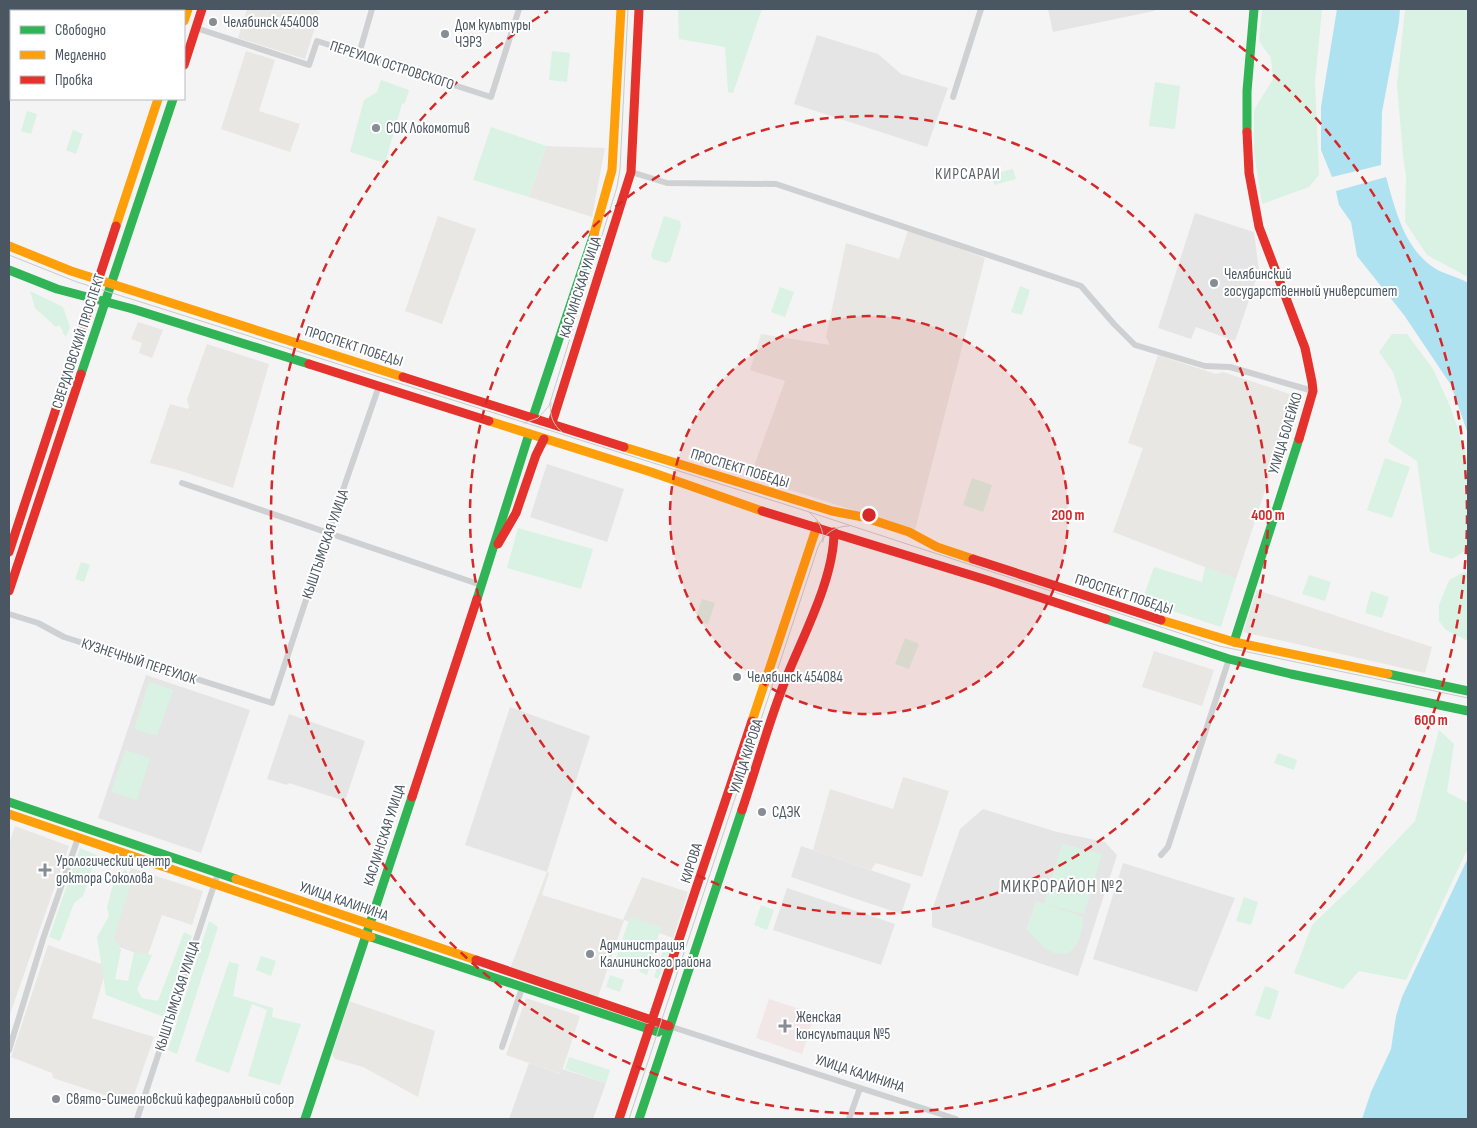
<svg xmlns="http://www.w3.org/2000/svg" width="1477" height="1128" viewBox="0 0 1477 1128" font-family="'Sofia Sans Condensed',sans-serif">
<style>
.commercial{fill:#e8e7e3}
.education{fill:#e6e5e6}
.medical{fill:#f1e7e6}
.green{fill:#d9f2e3}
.water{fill:#aee2f0}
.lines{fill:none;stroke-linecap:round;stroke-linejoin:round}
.street{stroke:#ced0d2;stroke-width:6}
.fast{stroke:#30b455;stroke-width:9}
.slow{stroke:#ff9f0a;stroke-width:9}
.jam{stroke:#e5322d;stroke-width:9}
.tram{stroke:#c9cacc;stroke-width:1}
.ring{fill:none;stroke:#d62828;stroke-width:2.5;stroke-dasharray:9 6}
.poi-dot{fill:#868d94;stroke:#fff;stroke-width:2}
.labels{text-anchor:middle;stroke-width:4;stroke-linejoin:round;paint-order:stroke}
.poi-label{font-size:15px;fill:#4a5661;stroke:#fff;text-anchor:start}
.street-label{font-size:15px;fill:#4a5661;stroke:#fff}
.neighbourhood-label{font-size:16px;letter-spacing:1px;fill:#5f6368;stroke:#fff}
.quarter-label{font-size:18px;letter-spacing:1px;fill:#5f6368;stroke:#fff}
.centre{fill:#d62828;stroke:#fff;stroke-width:2.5}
.ring-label{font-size:15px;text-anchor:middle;font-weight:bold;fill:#d62828;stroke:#fff;stroke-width:4;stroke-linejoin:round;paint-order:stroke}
</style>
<rect width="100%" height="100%" fill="#f4f4f4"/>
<path class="commercial" d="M247,9h64l9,2 -15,48 -67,-21z
M246,51l29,9 -16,51 41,13 -10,28 -69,-23z
M546,146l59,2 -13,69 -63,-20z
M438,216l38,13 -34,95 -37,-13z
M908,230l77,28 -70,272 -165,-53 35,-96 -35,-11 11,-36 69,11 -4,-8 20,-94 53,16z
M138,322l25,8 -11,28 -13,-5 3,-10 -11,-4z
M207,344l62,20 -36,124 -55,-18 -28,-7 20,-59 18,5 1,-2 -2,-8z
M1158,355l58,19 7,-2 73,24 -60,183 -123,-47 30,-84 -15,-5z
M1257,590l175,57 -7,26 -182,-41z
M1154,651l60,19 -12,36 -60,-19z
M903,777l46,14 -27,86 -46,-14 -5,7 -58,-20 17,-61 63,20z
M15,826l54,20 -60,171v-173z
M131,868l72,23 -11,34 -30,-10 -15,42 -42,-15z
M547,872l2,1 -7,22 81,25 19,-43 46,15 -15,46 -49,-18 -26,77 -88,-28z
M48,945l59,21 -15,52 62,19 -24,70 -19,-10 -58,-19 -1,-5 -41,-16z
M526,998l54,18 -19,58 -55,-19z
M349,1001l86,30 -17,66 -55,-30 -28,-8 -3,-5z"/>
<path class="education" d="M9,9h41l7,2h-46v59l-2,-1z
M1048,9h107l-1,2 -101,21z
M817,35l61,19 23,20 47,14 -21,59 -133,-43z
M1195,213l59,19 5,39 -24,70 -39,-14 -5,12 -33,-11z
M547,464l77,25 -17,53 -77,-25z
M146,675l104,35 -49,143 -103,-35z
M510,707l80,29 -43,136 -82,-27z
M289,714l76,27 -20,60 -56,-18 -2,2 -20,-6z
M983,809l74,23 48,10 12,13 -39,121 -146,-49v-17l28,-81z
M801,846l110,38 -10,30 -110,-37z
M1123,863l112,35 -38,94 -104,-33z
M787,888l108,36 -14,41 -108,-35z
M529,1063l31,11 2,-5 44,14 -13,36h-84z"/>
<path class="medical" d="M769,999l46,15 -13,40 -46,-16z"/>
<path class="green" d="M678,9h84l-29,84 -5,-1 -3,-45 -46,-8z
M1262,9h60l-7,73 4,93 -10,12 -47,17 -8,-52v-42l19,-31 -2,-21 -12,-17z
M1405,9h63v268l-41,-22 -22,-33 1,-46 -3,-21 -6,-70z
M552,51l18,2 -3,29 -18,-2z
M381,80l28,10 -4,13 -3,1 -17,59 -35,-11 14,-52 13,-8z
M1155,82l25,4 -5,43 -26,-3z
M27,111l10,3 -6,20 -10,-3z
M491,127l55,19 -17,51 -56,-17z
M73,130l10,4 -7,20 -10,-4z
M1013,169l3,10 -22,6 -2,-11z
M664,216l16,5 1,5 -11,35 -4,2 -13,-4 -2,-4z
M1020,286l10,4 -8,25 -11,-3z
M780,287l14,5 -9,25 -14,-5z
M30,291l33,16 7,20 -4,10 -4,-5 1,-1 -4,-6 -3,2 -21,-19z
M1392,334h15l26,35 17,37 15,44 3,17v82l-16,10 -22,-7 -13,-91 -29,-19 14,-41 -9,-29 -14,-20z
M1385,458l25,9 -18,51 -25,-8z
M972,478l20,7 -9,27 -20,-7z
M518,528l75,21 -12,40 -74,-21z
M81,562l9,3 -6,17 -9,-3z
M1154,567l48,15 3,-15 31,12 -15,48 -79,-26z
M1464,572l4,2v67l-22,-11 -7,-9v-16l10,-25z
M1309,575l22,7 -6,19 -23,-7z
M1371,591l18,6 -7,21 -17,-5z
M702,599l13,4 -7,21 -13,-4z
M905,638l14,6 -10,25 -14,-5z
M149,682l24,8 -16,46 -23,-7z
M1439,730l15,14 -7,48 21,11v45l-62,132 -47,-9 -16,18 -49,-16 18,-48 48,-46 55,-58z
M125,750l25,8 -13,42 -26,-8z
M1278,753l19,7 -3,10 -20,-7z
M1062,844l40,10 -18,60 -40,-10 40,13c-3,15 -4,36 -23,37 -5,0 -10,-2 -15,-5 -7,-5 -12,-14 -20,-19l10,-29 8,3z
M80,848l17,7 -14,41 -9,7 -14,38 -11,-4z
M125,870l8,7 -19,61 7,12 -6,29 13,2 6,-29 18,3 -15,34 5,9 16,3 26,-69 8,4 -28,81 -58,-22 -9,-58 12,-21 -2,-9 8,-30z
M1244,897l14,5 -7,23 -15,-4z
M761,905l13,5 -7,20 -13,-5z
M630,917l31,10 -14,48 -7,-3 -1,-7 -7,-6 -6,1 -7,6 -5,-2z
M209,921l9,6 -41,127 -9,-4z
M666,941l7,2 -15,36 -4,-2z
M261,956l15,5 -5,15 -15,-6z
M229,962l10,2 -6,32 40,12 -1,9 29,7 -21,61 -32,-9 19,-66 -15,-6 -23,69 -34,-12z
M610,975l14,5 -4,12 -14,-5z
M1265,986l14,5 -9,29 -15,-5z
M569,1057l41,13 -4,13 -41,-14z"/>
<path class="water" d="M1337,9h63l-1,13 -17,90 -1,53 -49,12 -11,-27v-43z
M1386,177c9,31 17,67 44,88 11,9 27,11 38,18v151l-17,-49 -47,-70 -47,-59 -6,-34 -12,-17 -3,-14z
M1468,858v261h-106l9,-27 20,-43 5,-33 6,-19z"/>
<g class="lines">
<path class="street" d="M196,28l113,37 8,-24 174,56 28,-88
M359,54l13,-45
M953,97l28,-88
M631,172l36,11 109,1 305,102 33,38 21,21 70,21 25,1 83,24
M182,483l299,102
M9,614l29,9 26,14 208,66 56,-170 51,-147
M1161,855l7,-8 61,-188
M669,1026l287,93
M502,1047l20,-59
M9,1050l34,-111 35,-101
M137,1119l81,-246
M849,1119l11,-31"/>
<path class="fast" d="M1247,132v-41l7,-82
M9,270l48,19 76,20 176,55
M81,374l92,-275
M533,417l61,-183
M477,599l52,-165
M1106,619l123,40 62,15 177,37
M1234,642l65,-203
M1388,674l80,17
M9,802l227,77
M371,937l287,95 11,-6
M305,1119l107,-322
M639,1119l103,-309"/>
<path class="slow" d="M184,21l4,-12
M116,226l42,-127
M594,234l18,-64 9,-161
M9,246l62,25 332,106
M489,421l162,51 111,39
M624,447l208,64 31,6 46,15 28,15 36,12
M1161,620l73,22 154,32
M752,721l65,-195
M9,814l362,123
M236,879l240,81"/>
<path class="jam" d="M184,65l18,-56
M1247,132l2,41 10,54 46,121 7,34 1,9 -14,48
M309,364l180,57
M403,377l221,70
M552,423l79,-251 8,-163
M762,511l228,70 116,38
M498,544l18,-31 20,-58 8,-16
M9,552l107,-326
M973,559l188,61
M9,591l72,-217
M412,797l65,-198
M742,810c15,-44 27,-90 45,-134 17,-42 47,-98 47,-144
M476,960l193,66
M619,1119l133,-398"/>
<path class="tram" d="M9,255l68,27 726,228 416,136 249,52
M551,403c-2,12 2,22 12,30
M524,423l14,-5 11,-12 68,-219 3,-18 8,-160
M809,512c10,8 15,18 14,30
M629,1119l189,-572c6,-13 16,-21 31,-21"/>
</g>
<circle cx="869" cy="515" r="199" fill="#d62828" fill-opacity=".12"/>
<g class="ring">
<circle cx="869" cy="515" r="199"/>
<circle cx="869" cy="515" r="399"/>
<path d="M1190 11A598 598 0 1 1 548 11"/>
</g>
<g class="poi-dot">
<circle cx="213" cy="22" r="5"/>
<circle cx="445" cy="34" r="5"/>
<circle cx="376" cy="128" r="5"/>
<circle cx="1214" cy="283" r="5"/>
<circle cx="737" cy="677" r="5"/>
<circle cx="762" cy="812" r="5"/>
<path d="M42.5 862.5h5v5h5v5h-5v5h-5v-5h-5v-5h5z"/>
<circle cx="590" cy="954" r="5"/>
<path d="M782.5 1018.5h5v5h5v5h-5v5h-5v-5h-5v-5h5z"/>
<circle cx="56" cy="1099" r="5"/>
</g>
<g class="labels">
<g class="poi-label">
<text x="223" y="27">Челябинск 454008</text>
<text x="455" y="30">Дом культуры<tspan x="455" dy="17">ЧЭРЗ</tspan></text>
<text x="386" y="133">СОК Локомотив</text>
<text x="1224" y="279">Челябинский<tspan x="1224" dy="17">государственный университет</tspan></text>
<text x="747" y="682">Челябинск 454084</text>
<text x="772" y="817">СДЭК</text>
<text x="56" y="866">Урологический центр<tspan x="56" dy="17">доктора Соколова</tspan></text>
<text x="600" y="950">Администрация<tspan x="600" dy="17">Калининского района</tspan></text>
<text x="796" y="1022">Женская<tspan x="796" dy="17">консультация №5</tspan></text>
<text x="66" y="1104">Свято-Симеоновский кафедральный собор</text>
</g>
<g class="street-label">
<text transform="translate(392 65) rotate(18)" y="5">ПЕРЕУЛОК ОСТРОВСКОГО</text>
<text transform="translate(580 287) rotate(-72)" y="5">КАСЛИНСКАЯ УЛИЦА</text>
<text transform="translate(78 341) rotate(-72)" y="5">СВЕРДЛОВСКИЙ ПРОСПЕКТ</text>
<text transform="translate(354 346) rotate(18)" y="5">ПРОСПЕКТ ПОБЕДЫ</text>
<text transform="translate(1285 433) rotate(-73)" y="5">УЛИЦА БОЛЕЙКО</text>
<text transform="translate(740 468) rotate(17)" y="5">ПРОСПЕКТ ПОБЕДЫ</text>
<text transform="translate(325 544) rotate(-71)" y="5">КЫШТЫМСКАЯ УЛИЦА</text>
<text transform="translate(1124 594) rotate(18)" y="5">ПРОСПЕКТ ПОБЕДЫ</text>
<text transform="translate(139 661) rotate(18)" y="5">КУЗНЕЧНЫЙ ПЕРЕУЛОК</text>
<text transform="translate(746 756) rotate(-72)" y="5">УЛИЦА КИРОВА</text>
<text transform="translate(384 835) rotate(-72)" y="5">КАСЛИНСКАЯ УЛИЦА</text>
<text transform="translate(691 863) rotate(-72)" y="5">КИРОВА</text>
<text transform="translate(344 901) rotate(19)" y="5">УЛИЦА КАЛИНИНА</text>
<text transform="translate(177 996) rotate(-72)" y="5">КЫШТЫМСКАЯ УЛИЦА</text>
<text transform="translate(860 1073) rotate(18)" y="5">УЛИЦА КАЛИНИНА</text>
</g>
<g class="neighbourhood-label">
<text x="968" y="179">КИРСАРАИ</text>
</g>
<g class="quarter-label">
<text x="1062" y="892">МИКРОРАЙОН №2</text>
</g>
</g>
<circle cx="869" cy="515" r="8" class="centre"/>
<g class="ring-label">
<text x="1068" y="520">200 m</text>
<text x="1268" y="520">400 m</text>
<text x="1431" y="725">600 m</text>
</g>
<rect width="1477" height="1128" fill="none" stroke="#4a5661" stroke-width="20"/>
<rect x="10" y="10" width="175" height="90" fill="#ffffff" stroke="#b7bbc0"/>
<rect x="20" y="26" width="25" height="8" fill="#30b455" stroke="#b7bbc0"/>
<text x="55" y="35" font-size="15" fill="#4a5661">Свободно</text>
<rect x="20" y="51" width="25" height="8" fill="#ff9f0a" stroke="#b7bbc0"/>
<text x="55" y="60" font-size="15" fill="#4a5661">Медленно</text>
<rect x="20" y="76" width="25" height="8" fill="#e5322d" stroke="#b7bbc0"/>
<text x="55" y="85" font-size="15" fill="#4a5661">Пробка</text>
</svg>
